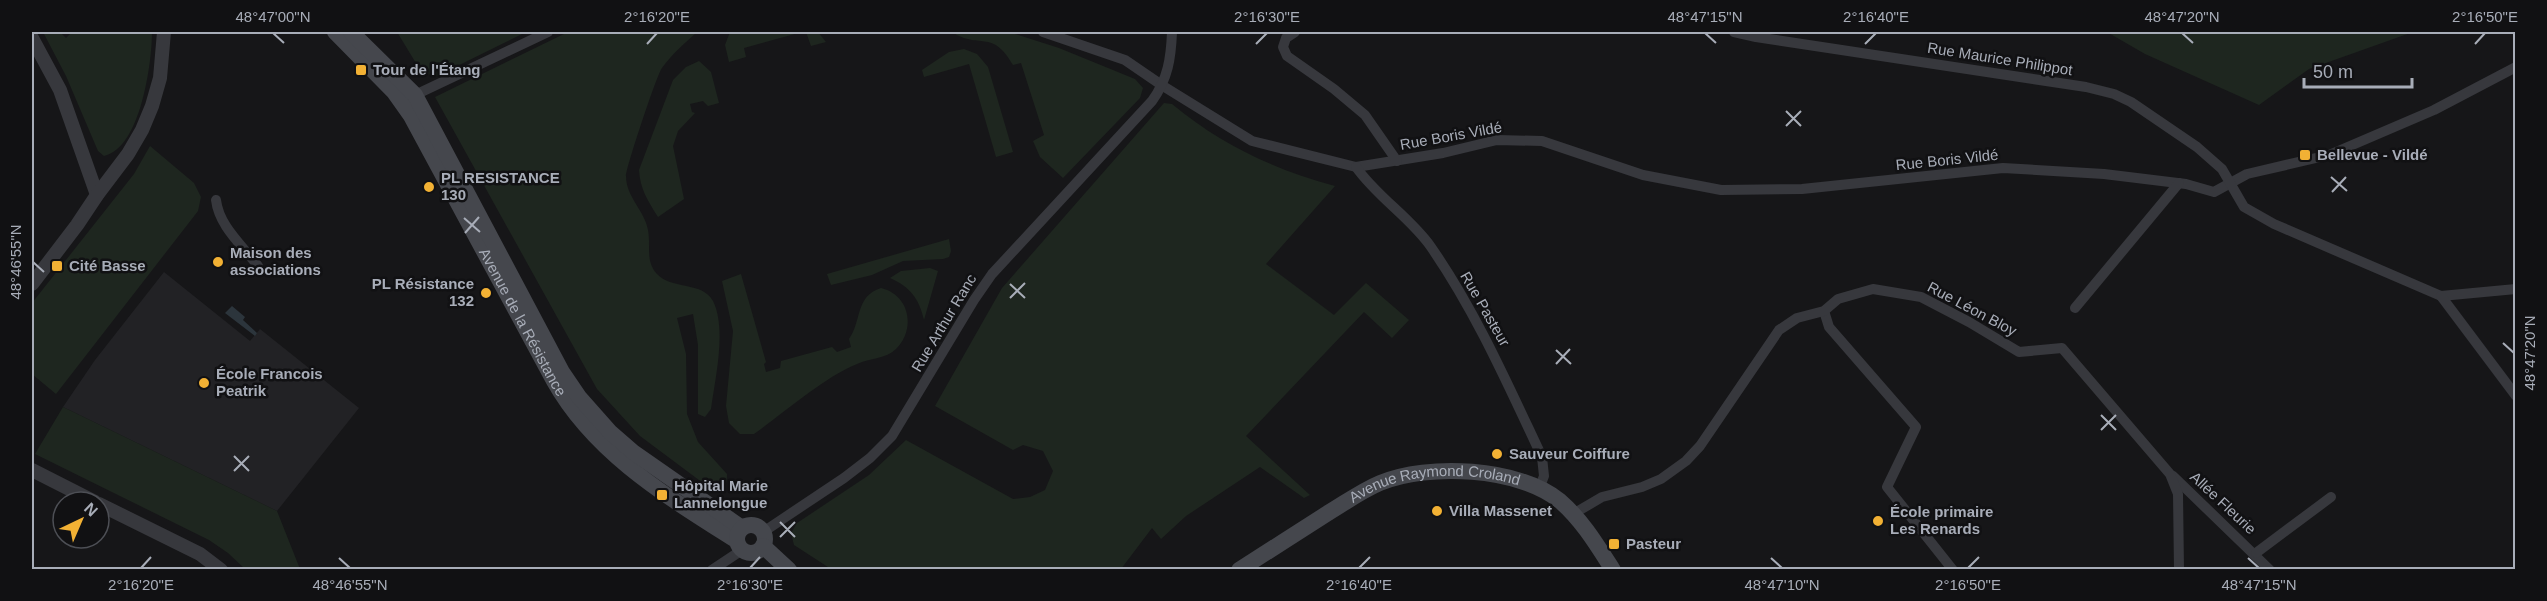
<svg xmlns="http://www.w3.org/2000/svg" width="2547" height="601" font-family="Helvetica,sans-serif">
  <rect width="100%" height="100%" fill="#161618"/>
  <path fill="#222225" d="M 164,272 L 250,341 L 260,329 L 359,408 L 277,511 L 63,407 L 95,360 Z"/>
  <g fill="#1e261f">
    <path d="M 43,32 L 51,32 L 54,34 L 60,32 L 66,38 L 72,32 L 152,32 C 152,62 141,148 104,156 L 98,151 L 66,76 Z"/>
    <path d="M 397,32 L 526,32 L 437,76 L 422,73 Z"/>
    <path d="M 568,32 L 697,32 C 685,43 671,55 662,68 C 657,74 626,168 626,176 C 626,197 645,211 648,230 C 651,246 645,261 657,274 C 672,290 702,281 713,301 C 727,329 715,379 711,409 L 705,417 L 698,414 L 698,345 L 693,314 L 677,318 L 686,354 L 687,414 L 698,442 L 727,474 C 727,484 726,488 715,492 L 640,436 L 597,389 L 435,97 Z"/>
    <path d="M 730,32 L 802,32 L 744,48 L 746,57 L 729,62 L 725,45 Z"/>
    <path d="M 806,32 L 818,32 L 826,42 L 811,46 Z"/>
    <path d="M 952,32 L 1009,32 L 1059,48 L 1135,79 L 1143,88 L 1140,98 L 1063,178 L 1040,157 L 1033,141 L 1044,135 L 1021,63 L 1013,65 C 992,28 979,50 952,32 Z"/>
    <path d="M 2107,32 L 2413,32 L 2309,69 L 2259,105 L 2145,54 Z"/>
    <path d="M 964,49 L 977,54 L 988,67 L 1013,152 L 996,157 L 969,64 L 924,77 L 922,70 L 949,52 Z"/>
    <path d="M 699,61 L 711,72 L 719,103 L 708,106 L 703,101 L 690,104 L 692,112 L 695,113 L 678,131 L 673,146 L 684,199 L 658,217 C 648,201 640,189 639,170 L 673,80 L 686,67 Z"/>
    <path d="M 1164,103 L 1172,104 C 1220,144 1275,170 1335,186 L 1266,264 L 1334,315 L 1366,283 L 1409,320 L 1392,338 L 1364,312 L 1246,436 L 1310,495 L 1304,498 L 1260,467 L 1186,516 L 1161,539 L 1152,528 L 1121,569 L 831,569 L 794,545 L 791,533 L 797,523 L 869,475 L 906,440 L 1013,499 L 1030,497 L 1045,490 L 1053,471 L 1043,451 L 1023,445 L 1013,450 L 935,406 L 1002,288 Z"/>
    <path d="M 150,146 L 194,183 L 201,197 L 198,211 L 56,394 L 32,374 L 32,303 L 134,174 Z"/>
    <path d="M 949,239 L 951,251 L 949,257 L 943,259 L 903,261 L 872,275 L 831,285 L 827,274 Z"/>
    <path d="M 930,268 L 938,271 L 924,320 C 919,298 910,287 890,278 L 901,271 Z"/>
    <path d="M 741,274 L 766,362 L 764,364 L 766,372 L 780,368 L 781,361 L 832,347 L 837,352 L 851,347 L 849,339 C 862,321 855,296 881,288 C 910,295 916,329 896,349 C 886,359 870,358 857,364 C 823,378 785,412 754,434 L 740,434 L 729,423 L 726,406 L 733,331 L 722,281 Z"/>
    <path d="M 63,407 L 277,511 L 300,569 L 245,569 L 228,553 L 209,540 L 35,454 Z"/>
  </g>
  <path fill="#2c353c" d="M 232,306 L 245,317 L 243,320 L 257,333 L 255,336 L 225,313 Z"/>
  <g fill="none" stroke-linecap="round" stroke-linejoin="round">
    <g stroke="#37383d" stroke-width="10">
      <path d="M 1043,32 L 1125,60 L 1163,86 L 1252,141 L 1356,167 L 1443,153 L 1497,140 L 1542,141 L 1643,175 L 1721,190 L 1802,189 L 2003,168 L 2104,174 L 2186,184 L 2214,192 L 2247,174 L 2329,155 L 2434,110 L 2516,67"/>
      <path d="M 1295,32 L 1286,38 L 1283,47 L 1287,56 L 1334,89 L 1365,115 L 1397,161"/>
      <path d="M 1734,32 L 1756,37 L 2086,87 L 2114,94 L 2131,102 L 2197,147 L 2222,169 L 2244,207 L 2274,224 L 2441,296 L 2516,289"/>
      <path d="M 409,94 L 415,95 L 548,32"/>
      <path d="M 1356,167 C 1377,197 1411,218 1431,247 C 1476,312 1508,385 1542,457 L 1544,476 L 1539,489"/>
      <path d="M 216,200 C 219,226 242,245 258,266"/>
      <path d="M 2441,296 L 2516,396"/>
      <path d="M 2075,308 L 2179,183"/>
      <path d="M 1824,311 L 1829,327 L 1916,427 L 1887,487 L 1953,570"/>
      <path d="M 2173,476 L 2270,570"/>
      <path d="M 1573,514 L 1602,497 L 1642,487 L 1661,479 L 1686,461 L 1700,446 L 1779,330 L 1797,318 L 1824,311 L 1838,299 L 1873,289 L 1921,297 L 1969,322 L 2019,352 L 2062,348 L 2170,474 L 2178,494 L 2179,570"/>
      <path d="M 763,532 L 844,478 L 870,458 L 892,436 L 974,300 L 992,274 L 1152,101 C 1168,79 1171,58 1172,32"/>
      <path d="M 2256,553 L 2331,497"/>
      <path d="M 712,570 L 742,550"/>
    </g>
    <g stroke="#37383d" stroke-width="14">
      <path d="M 32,38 L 60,90 L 97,195"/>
      <path d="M 32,284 L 77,225 L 97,195 L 128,154 L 142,130 L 152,106 L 160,78 L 164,32"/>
      <path d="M 32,470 L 95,502"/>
      <path d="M 99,504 L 200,554 L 221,570"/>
    </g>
    <g stroke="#45474d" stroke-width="16">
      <path id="s1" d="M 335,32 L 394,92 L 411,116 L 554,381 C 595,454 668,497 737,541"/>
      <path d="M 351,32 L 415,95 L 562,372 L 579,397 L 610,432 L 633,452 L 742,528"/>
      <circle cx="751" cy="539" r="14"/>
      <path d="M 763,546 L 789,570"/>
      <path id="s2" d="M 1239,570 C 1269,551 1298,532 1328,513 C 1345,503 1361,491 1380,483 C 1428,463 1518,467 1560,501 C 1582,520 1597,545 1613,570"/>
    </g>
  </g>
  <path fill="none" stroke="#a8adb8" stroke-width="2" d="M 273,33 L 284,43M 1705,33 L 1716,43M 2182,33 L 2193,43M 647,44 L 657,33M 1256,44 L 1267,33M 1865,44 L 1876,33M 2475,44 L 2485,33M 1786,111 L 1801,126M 1786,126 L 1801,111M 2331,177 L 2347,191M 2332,192 L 2346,177M 464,218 L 480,232M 465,233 L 479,217M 33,262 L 44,272M 1010,284 L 1025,298M 1010,298 L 1025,283M 2503,343 L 2514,353M 1556,350 L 1571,364M 1556,364 L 1570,349M 2101,415 L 2116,430M 2101,430 L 2116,415M 234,456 L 249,471M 234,471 L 249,456M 780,522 L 795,537M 780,537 L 795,522M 339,558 L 350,568M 1771,558 L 1782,568M 2248,558 L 2259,568M 141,568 L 151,557M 750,568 L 760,557M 1359,568 L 1370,557M 1968,568 L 1979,557"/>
  <g fill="#f2b134" stroke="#111113" stroke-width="2">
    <rect x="355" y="64" width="12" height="12" rx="3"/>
    <rect x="2299" y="149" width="12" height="12" rx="3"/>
    <circle cx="429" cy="187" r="6"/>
    <circle cx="218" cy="262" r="6"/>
    <rect x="51" y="260" width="12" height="12" rx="3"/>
    <circle cx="486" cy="293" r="6"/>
    <circle cx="204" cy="383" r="6"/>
    <circle cx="1497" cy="454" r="6"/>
    <rect x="656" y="489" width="12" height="12" rx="3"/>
    <circle cx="1437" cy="511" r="6"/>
    <circle cx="1878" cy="521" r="6"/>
    <rect x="1608" y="538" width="12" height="12" rx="3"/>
  </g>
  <g text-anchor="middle" stroke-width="5" stroke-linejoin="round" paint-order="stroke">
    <g font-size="15" fill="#a8adb8" stroke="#111113">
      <text transform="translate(2000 59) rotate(9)" y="5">Rue Maurice Philippot</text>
      <text transform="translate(1451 136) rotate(-10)" y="5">Rue Boris Vildé</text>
      <text transform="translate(1947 160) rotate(-6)" y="5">Rue Boris Vildé</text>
      <text transform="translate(1485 309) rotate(60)" y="5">Rue Pasteur</text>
      <text transform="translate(1972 309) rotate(28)" y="5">Rue Léon Bloy</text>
      <text dy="5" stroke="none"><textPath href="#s1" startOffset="348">Avenue de la Résistance</textPath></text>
      <text transform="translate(944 323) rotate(-59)" y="5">Rue Arthur Ranc</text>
      <text dy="5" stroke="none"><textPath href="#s2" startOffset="220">Avenue Raymond Croland</textPath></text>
      <text transform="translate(2223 503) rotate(43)" y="5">Allée Fleurie</text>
    </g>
    <g font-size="15" font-weight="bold" fill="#a8adb8" stroke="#111113" text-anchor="start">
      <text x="373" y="75">Tour de l'Étang</text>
      <text x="2317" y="160">Bellevue - Vildé</text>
      <text x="441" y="183">PL RESISTANCE<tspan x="441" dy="17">130</tspan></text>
      <text x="230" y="258">Maison des<tspan x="230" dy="17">associations</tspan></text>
      <text x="69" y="271">Cité Basse</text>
      <text x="474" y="289" text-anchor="end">PL Résistance<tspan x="474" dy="17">132</tspan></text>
      <text x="216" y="379">École Francois<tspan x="216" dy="17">Peatrik</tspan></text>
      <text x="1509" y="459">Sauveur Coiffure</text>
      <text x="674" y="491">Hôpital Marie<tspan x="674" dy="17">Lannelongue</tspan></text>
      <text x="1449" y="516">Villa Massenet</text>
      <text x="1890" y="517">École primaire<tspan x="1890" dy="17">Les Renards</tspan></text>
      <text x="1626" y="549">Pasteur</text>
    </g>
  </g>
  <rect width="2547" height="601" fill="none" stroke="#111113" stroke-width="66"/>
  <g transform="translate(81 520) rotate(44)"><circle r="28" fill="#111113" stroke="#4d4f55" stroke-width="1.5"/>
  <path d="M0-4.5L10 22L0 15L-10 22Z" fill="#f2b134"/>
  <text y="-9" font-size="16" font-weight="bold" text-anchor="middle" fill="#a8adb8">N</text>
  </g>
  <path d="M2304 78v9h108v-9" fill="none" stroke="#a8adb8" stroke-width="3"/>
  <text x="2313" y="78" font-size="18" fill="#a8adb8" stroke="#111113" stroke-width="4.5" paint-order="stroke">50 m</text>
  <rect x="33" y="33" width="2481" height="535" fill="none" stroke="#a8adb8" stroke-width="2"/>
  <g font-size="15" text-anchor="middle" fill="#a8adb8">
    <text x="273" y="22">48°47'00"N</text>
    <text x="657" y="22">2°16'20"E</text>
    <text x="1267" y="22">2°16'30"E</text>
    <text x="1705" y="22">48°47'15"N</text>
    <text x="1876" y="22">2°16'40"E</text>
    <text x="2182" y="22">48°47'20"N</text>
    <text x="2485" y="22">2°16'50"E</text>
    <text transform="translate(16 262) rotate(-90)" y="5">48°46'55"N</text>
    <text transform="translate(2530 353) rotate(-90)" y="5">48°47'20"N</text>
    <text x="141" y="590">2°16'20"E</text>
    <text x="350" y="590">48°46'55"N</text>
    <text x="750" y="590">2°16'30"E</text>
    <text x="1359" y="590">2°16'40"E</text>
    <text x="1782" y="590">48°47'10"N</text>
    <text x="1968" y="590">2°16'50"E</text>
    <text x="2259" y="590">48°47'15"N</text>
  </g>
</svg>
